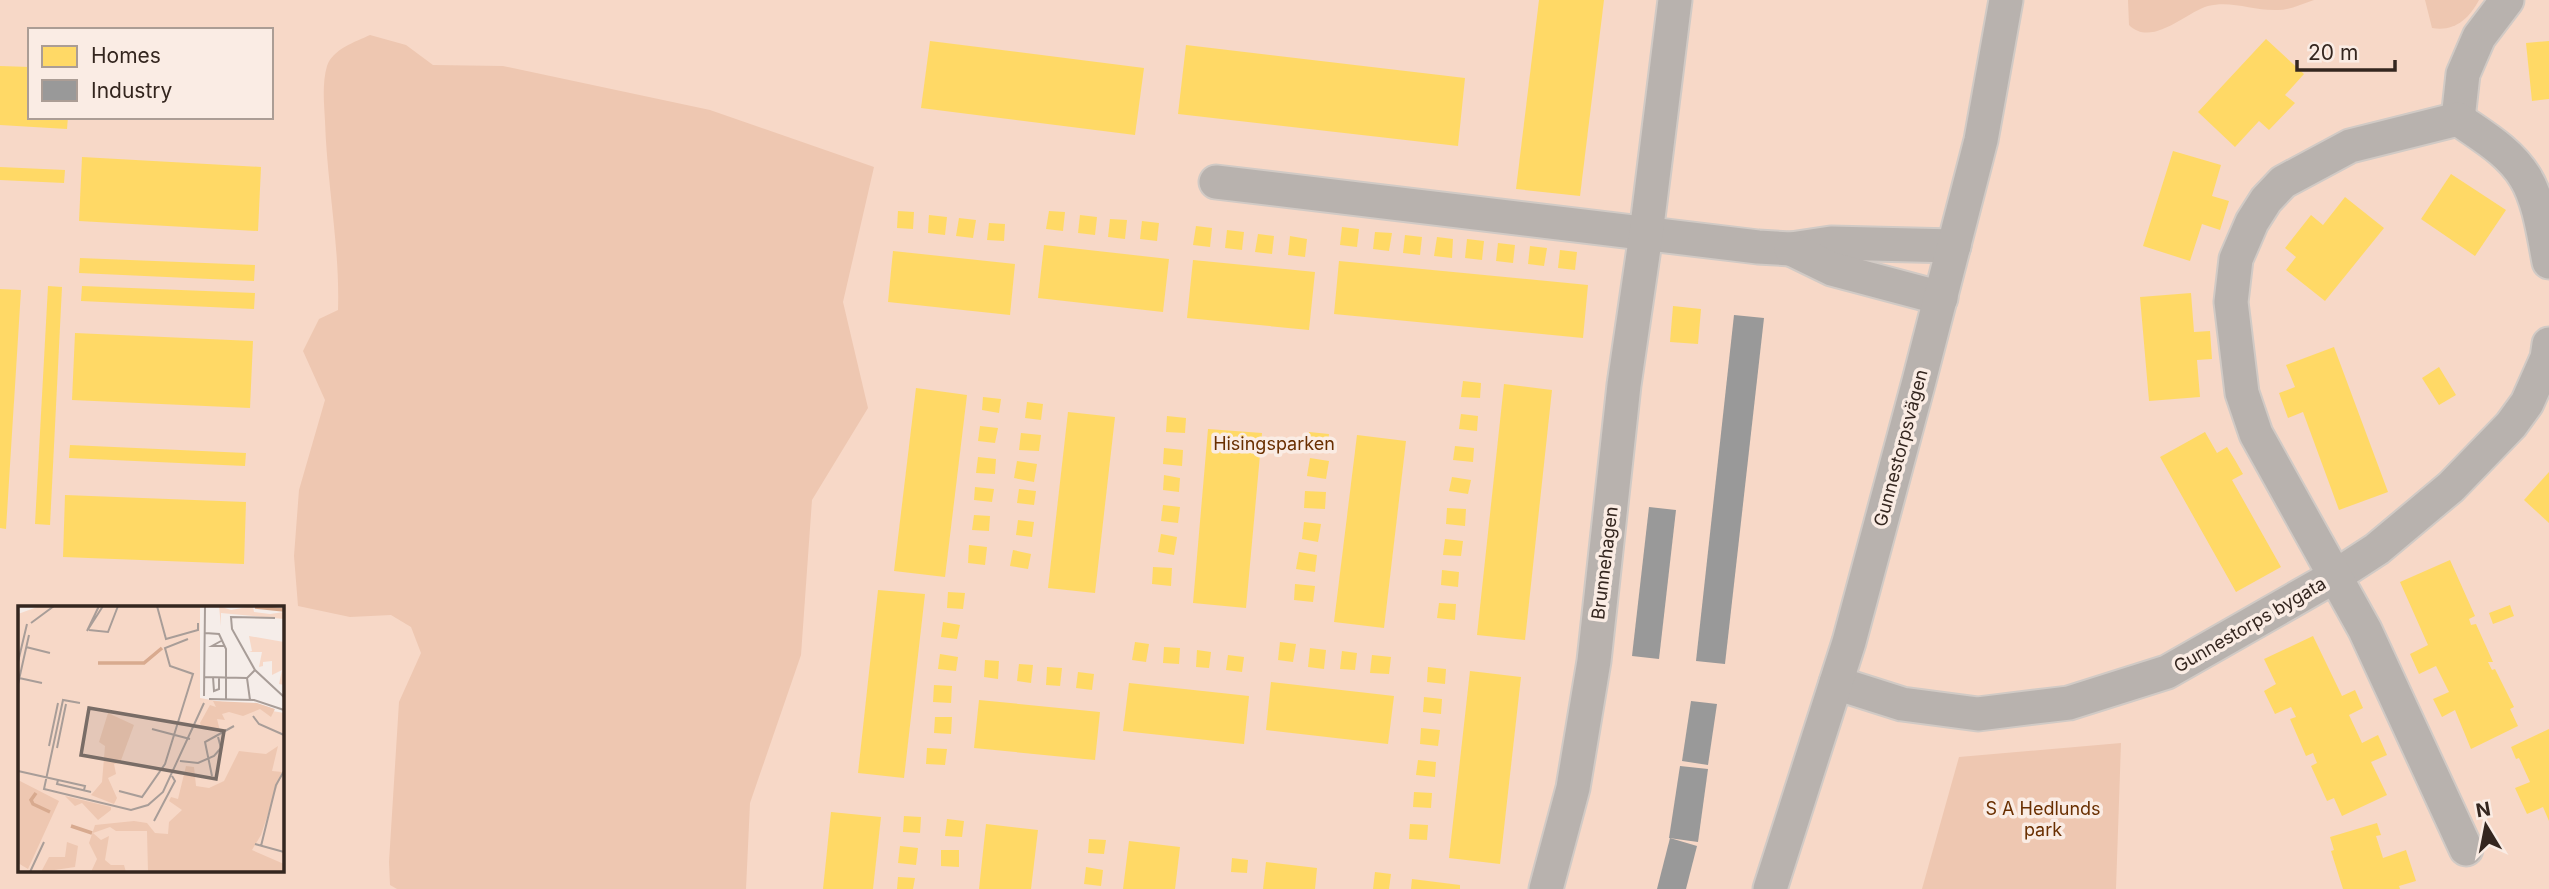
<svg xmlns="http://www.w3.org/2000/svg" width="2549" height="889" font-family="Inter,sans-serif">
  <rect width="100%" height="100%" fill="#f5ede9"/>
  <path fill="#f7d8c7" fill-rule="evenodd" d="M 0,0 L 2549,0 L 2549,889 L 0,889 ZM 30,30 L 271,30 L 271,117 L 30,117 ZM 19,607 L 282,607 L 282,870 L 19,870 Z"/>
  <g fill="#eec7b1">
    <path d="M 2128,0 L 2314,0 C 2302,4 2290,10 2278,10 C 2253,11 2232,0 2208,6 C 2186,12 2152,48 2129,25 Z"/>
    <path d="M 2425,0 L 2479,0 C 2469,19 2454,32 2432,28 Z"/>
    <path d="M 370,35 L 406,45 L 433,65 L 503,66 L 710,110 L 874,167 L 843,302 L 868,408 L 812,500 L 801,655 L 750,803 L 746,889 L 397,889 L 390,885 L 389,862 L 399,702 L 421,653 L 411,627 L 391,615 L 350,617 L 298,606 L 294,556 L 299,490 L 325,400 L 303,351 L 319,319 L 338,310 C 340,247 327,184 325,121 C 324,103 322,83 327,66 C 333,49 355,42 370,35 Z"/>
    <path d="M 2121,743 L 2116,889 L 1922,889 L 1959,757 Z"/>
  </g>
  <g fill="#ffd966">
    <path d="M 1539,0 L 1604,0 L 1580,196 L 1516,189 Z"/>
    <path d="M 2266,39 L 2304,74 L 2285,95 L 2295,103 L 2269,130 L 2259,121 L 2235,147 L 2198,112 Z"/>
    <path d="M 930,41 L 1144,68 L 1135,135 L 921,108 Z"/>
    <path d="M 2549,41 L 2549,99 L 2532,101 L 2526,43 Z"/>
    <path d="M 1186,45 L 1465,78 L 1458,146 L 1178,114 Z"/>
    <path d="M 0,66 L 30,67 L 30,117 L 68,117 L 67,129 L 0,125 Z"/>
    <path d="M 2173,151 L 2221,165 L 2212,196 L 2229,201 L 2220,230 L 2202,224 L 2190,261 L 2143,246 Z"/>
    <path d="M 82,157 L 261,167 L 258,231 L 79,221 Z"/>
    <path d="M 0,167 L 65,170 L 64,183 L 0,180 Z"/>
    <path d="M 2451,174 L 2506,210 L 2475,256 L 2421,219 Z"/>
    <path d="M 2345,197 L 2384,228 L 2325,301 L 2286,270 L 2296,257 L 2285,248 L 2311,215 L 2323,225 Z"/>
    <path d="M 898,211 L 914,212 L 913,229 L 897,228 Z"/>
    <path d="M 1049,211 L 1065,212 L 1063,231 L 1046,229 Z"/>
    <path d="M 929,215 L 947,217 L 945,235 L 928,233 Z"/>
    <path d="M 1080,215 L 1097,217 L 1095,235 L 1078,233 Z"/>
    <path d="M 959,218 L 976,220 L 973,238 L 956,236 Z"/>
    <path d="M 1110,219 L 1127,220 L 1125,239 L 1108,237 Z"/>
    <path d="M 1142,221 L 1159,223 L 1157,241 L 1140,239 Z"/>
    <path d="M 989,223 L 1005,224 L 1004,241 L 987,240 Z"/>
    <path d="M 1196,226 L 1212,228 L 1210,247 L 1193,245 Z"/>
    <path d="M 1342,227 L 1359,229 L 1357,247 L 1340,245 Z"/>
    <path d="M 1227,230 L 1244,232 L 1242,250 L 1225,248 Z"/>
    <path d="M 1375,232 L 1392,233 L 1389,251 L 1373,249 Z"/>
    <path d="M 1258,234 L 1274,236 L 1272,254 L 1255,252 Z"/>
    <path d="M 1405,235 L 1422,237 L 1420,255 L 1403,253 Z"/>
    <path d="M 1290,236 L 1307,239 L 1305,257 L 1288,255 Z"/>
    <path d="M 1437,237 L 1453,239 L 1452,258 L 1434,256 Z"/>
    <path d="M 1467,239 L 1484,241 L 1482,260 L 1465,258 Z"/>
    <path d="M 1498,243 L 1515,245 L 1513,263 L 1496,261 Z"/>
    <path d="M 1044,245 L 1169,259 L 1163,312 L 1038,298 Z"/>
    <path d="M 1530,246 L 1547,248 L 1544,266 L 1528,264 Z"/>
    <path d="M 1560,250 L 1577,252 L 1575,270 L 1558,268 Z"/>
    <path d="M 893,251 L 1015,264 L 1010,315 L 888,302 Z"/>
    <path d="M 80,258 L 255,265 L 254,281 L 79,273 Z"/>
    <path d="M 1193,260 L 1315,272 L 1309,330 L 1187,318 Z"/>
    <path d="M 1339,261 L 1588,285 L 1583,338 L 1334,314 Z"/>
    <path d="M 48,286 L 62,287 L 50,525 L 35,524 Z"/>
    <path d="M 82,286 L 255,293 L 254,309 L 81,301 Z"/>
    <path d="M 0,289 L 21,290 L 6,529 L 0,528 Z"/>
    <path d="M 2191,293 L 2194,332 L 2210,331 L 2212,359 L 2197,360 L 2200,397 L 2149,401 L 2140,297 Z"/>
    <path d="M 1673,306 L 1701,309 L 1698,344 L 1670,342 Z"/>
    <path d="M 75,333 L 253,341 L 250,408 L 72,400 Z"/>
    <path d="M 2334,347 L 2388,492 L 2339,510 L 2303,412 L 2288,418 L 2279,393 L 2295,387 L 2286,365 Z"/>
    <path d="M 2439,367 L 2456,395 L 2439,405 L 2422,378 Z"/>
    <path d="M 1463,381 L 1481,383 L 1480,398 L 1461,397 Z"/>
    <path d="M 1504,384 L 1552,390 L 1525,640 L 1477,635 Z"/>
    <path d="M 916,388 L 967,395 L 945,577 L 894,571 Z"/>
    <path d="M 983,397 L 1001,399 L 999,413 L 982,410 Z"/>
    <path d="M 1027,402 L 1043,404 L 1041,420 L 1025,418 Z"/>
    <path d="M 1068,412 L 1115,417 L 1095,593 L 1048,588 Z"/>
    <path d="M 1461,414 L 1478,416 L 1477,431 L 1459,429 Z"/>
    <path d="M 1167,416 L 1186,418 L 1185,433 L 1166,432 Z"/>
    <path d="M 980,426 L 998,428 L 995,443 L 978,441 Z"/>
    <path d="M 1208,429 L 1262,433 L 1246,608 L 1193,603 Z"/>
    <path d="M 1309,432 L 1329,434 L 1327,450 L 1307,448 Z"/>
    <path d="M 2205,432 L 2217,453 L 2227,447 L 2235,460 L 2243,474 L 2232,480 L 2281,567 L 2236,592 L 2160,457 Z"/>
    <path d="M 1021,433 L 1041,435 L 1039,451 L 1019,450 Z"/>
    <path d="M 1357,435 L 1406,441 L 1384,628 L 1334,622 Z"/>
    <path d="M 70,445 L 246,453 L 245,466 L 69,458 Z"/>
    <path d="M 1455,446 L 1474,448 L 1473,462 L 1453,460 Z"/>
    <path d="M 1164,448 L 1183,450 L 1182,466 L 1163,464 Z"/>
    <path d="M 978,457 L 996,459 L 995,474 L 976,473 Z"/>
    <path d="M 1310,458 L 1329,461 L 1326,479 L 1307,476 Z"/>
    <path d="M 1017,461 L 1037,464 L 1034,482 L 1014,478 Z"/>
    <path d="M 2549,472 L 2549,523 L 2524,500 Z"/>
    <path d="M 1164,475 L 1180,478 L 1179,492 L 1163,490 Z"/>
    <path d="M 1452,477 L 1471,480 L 1468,494 L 1449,491 Z"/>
    <path d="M 975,487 L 994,489 L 992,502 L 974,500 Z"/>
    <path d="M 1019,489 L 1036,491 L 1034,505 L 1017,503 Z"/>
    <path d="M 1305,491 L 1326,492 L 1325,509 L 1304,508 Z"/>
    <path d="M 65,495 L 246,502 L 244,564 L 63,557 Z"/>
    <path d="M 1163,505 L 1180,507 L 1178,523 L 1161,521 Z"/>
    <path d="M 1447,508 L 1466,509 L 1465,526 L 1446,524 Z"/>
    <path d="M 974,515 L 990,516 L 989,531 L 972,530 Z"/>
    <path d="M 1018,520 L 1034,522 L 1032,537 L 1016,535 Z"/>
    <path d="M 1304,522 L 1321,524 L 1318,542 L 1302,539 Z"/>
    <path d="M 1161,534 L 1177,537 L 1174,555 L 1158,552 Z"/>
    <path d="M 1445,539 L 1463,541 L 1461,556 L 1443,555 Z"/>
    <path d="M 969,545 L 987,547 L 985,565 L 968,563 Z"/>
    <path d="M 1013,550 L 1031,554 L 1028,569 L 1010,566 Z"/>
    <path d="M 1299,552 L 1317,555 L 1315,572 L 1296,569 Z"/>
    <path d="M 2450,560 L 2475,616 L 2469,619 L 2471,625 L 2476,624 L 2493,662 L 2488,662 L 2492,670 L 2495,669 L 2514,707 L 2510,709 L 2518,726 L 2471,749 L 2455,710 L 2442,717 L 2433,699 L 2449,692 L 2436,666 L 2419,674 L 2410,654 L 2428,645 L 2400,582 Z"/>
    <path d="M 1153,567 L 1172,568 L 1171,586 L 1152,584 Z"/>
    <path d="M 1442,570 L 1459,572 L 1458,587 L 1441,585 Z"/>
    <path d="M 1295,584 L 1315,586 L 1313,602 L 1294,600 Z"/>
    <path d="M 878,590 L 925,594 L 904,778 L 858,773 Z"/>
    <path d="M 948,592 L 965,593 L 963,609 L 947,608 Z"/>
    <path d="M 1439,603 L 1456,604 L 1455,620 L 1437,618 Z"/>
    <path d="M 2510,605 L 2514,616 L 2493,624 L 2489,613 Z"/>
    <path d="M 943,622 L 960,625 L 957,639 L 941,637 Z"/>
    <path d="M 2313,636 L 2342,696 L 2355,690 L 2363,708 L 2349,715 L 2362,743 L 2378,735 L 2387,755 L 2371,762 L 2387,795 L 2342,816 L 2334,798 L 2327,801 L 2311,766 L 2317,763 L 2313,753 L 2306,756 L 2290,719 L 2296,717 L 2291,707 L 2275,714 L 2264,691 L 2276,684 L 2264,659 Z"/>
    <path d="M 1135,642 L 1149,644 L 1146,662 L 1132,660 Z"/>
    <path d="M 1280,642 L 1296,644 L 1293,662 L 1278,660 Z"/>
    <path d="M 1164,647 L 1180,648 L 1179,664 L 1163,663 Z"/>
    <path d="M 1310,648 L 1326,650 L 1324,669 L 1308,667 Z"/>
    <path d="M 1197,650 L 1211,652 L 1209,668 L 1196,667 Z"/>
    <path d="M 1342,651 L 1357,653 L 1355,670 L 1340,669 Z"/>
    <path d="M 940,654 L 958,657 L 956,671 L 938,669 Z"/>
    <path d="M 1228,655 L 1244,657 L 1242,672 L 1226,670 Z"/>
    <path d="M 1372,655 L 1391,657 L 1389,674 L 1370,673 Z"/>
    <path d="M 985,660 L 999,661 L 998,679 L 984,677 Z"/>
    <path d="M 1019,664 L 1033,665 L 1031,683 L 1017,681 Z"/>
    <path d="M 1047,667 L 1062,668 L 1060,686 L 1046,685 Z"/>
    <path d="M 1428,667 L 1446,669 L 1445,684 L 1427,682 Z"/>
    <path d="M 1470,671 L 1521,677 L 1500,864 L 1449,858 Z"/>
    <path d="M 1078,672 L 1094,674 L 1092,690 L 1076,688 Z"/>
    <path d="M 1271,682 L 1394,696 L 1388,744 L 1266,730 Z"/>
    <path d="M 1129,683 L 1249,696 L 1244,744 L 1123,731 Z"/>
    <path d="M 934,685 L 952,686 L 951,703 L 933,702 Z"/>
    <path d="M 1424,697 L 1442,699 L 1441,714 L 1423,712 Z"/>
    <path d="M 979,700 L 1100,712 L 1095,760 L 974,748 Z"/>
    <path d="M 935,717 L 952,717 L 951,734 L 934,733 Z"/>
    <path d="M 1421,728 L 1440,730 L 1438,746 L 1420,744 Z"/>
    <path d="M 2549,729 L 2549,821 L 2543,807 L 2527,814 L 2515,788 L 2530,782 L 2519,758 L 2516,759 L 2511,747 Z"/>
    <path d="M 927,748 L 947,749 L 945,765 L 926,764 Z"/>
    <path d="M 1418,760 L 1436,762 L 1435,777 L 1416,775 Z"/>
    <path d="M 1414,792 L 1432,793 L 1431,808 L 1413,807 Z"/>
    <path d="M 831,812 L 881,817 L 873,889 L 823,889 Z"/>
    <path d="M 904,816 L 921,817 L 920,833 L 903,832 Z"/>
    <path d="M 947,819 L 964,821 L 962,837 L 945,836 Z"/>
    <path d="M 2377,823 L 2381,835 L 2376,836 L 2383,858 L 2406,850 L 2416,881 L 2399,886 L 2400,889 L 2343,889 L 2331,851 L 2334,850 L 2330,837 Z"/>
    <path d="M 986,824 L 1038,830 L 1031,889 L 979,889 Z"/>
    <path d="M 1410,824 L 1428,825 L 1427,840 L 1409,839 Z"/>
    <path d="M 1089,839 L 1106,840 L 1104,854 L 1088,853 Z"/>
    <path d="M 1129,841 L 1180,847 L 1175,889 L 1123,889 Z"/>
    <path d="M 900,846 L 918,848 L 916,865 L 898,863 Z"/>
    <path d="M 941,850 L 959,850 L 959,867 L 941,866 Z"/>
    <path d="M 1232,858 L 1248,860 L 1247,873 L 1231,872 Z"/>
    <path d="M 1266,862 L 1317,868 L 1315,889 L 1263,889 Z"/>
    <path d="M 1086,867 L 1103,870 L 1101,886 L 1084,884 Z"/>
    <path d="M 1375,872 L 1391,874 L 1389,889 L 1373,889 Z"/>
    <path d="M 898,877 L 915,878 L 913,889 L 897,889 Z"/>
    <path d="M 1412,879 L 1460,885 L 1460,889 L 1411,889 Z"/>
  </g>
  <g fill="#999">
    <path d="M 1734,315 L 1764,318 L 1725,664 L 1696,661 Z"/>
    <path d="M 1649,507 L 1676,510 L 1659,659 L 1632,656 Z"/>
    <path d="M 1691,701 L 1717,704 L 1708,765 L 1682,761 Z"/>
    <path d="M 1680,766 L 1708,769 L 1698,842 L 1669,838 Z"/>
    <path d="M 1670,838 L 1697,846 L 1686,889 L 1657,889 Z"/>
  </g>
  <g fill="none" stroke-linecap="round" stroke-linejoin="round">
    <g stroke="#d1cac5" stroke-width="37">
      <g id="street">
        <path d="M 2458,119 L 2463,74 L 2479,37 L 2507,0"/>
        <path d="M 1216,182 L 1758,247 L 1791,249 L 1831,243 L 1954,246"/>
        <path d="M 1791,249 L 1832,269 L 1941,298"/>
        <path d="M 1836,683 L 1902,704 L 1978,714 L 2069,703 L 2167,672 L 2337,575 L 2377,549 L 2451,487 L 2511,425 L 2527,403 L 2547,358 L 2549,344"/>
        <path d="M 2466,849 L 2365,630 L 2256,434 L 2242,393 L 2231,302 L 2236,259 L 2252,222 L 2266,200 L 2283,182 L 2350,146 L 2458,119 C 2482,136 2509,151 2525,177 C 2539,199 2544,236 2549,262"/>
        <path d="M 1546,889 L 1573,788 L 1594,661 L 1624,385 L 1646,234 L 1675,0"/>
        <path d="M 1770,889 L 1849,642 L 1919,381 L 1981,140 L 2006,0"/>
      </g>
    </g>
    <use href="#street" stroke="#b8b2ae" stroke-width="33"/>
  </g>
  <g text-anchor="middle" stroke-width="7" stroke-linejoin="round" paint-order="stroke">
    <g font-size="18" fill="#692f01" stroke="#faece4">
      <text x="1274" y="450">Hisingsparken</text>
      <text x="2043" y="815">S A Hedlunds<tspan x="2043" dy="21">park</tspan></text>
    </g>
    <g font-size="18" fill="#34261f" stroke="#faece4">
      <text transform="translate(1901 448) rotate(-75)" y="6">Gunnestorpsvägen</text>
      <text transform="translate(1605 563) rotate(-83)" y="6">Brunnehagen</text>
      <text transform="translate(2250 625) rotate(-30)" y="6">Gunnestorps bygata</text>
    </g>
  </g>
  <g transform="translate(18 606)">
    <rect width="266" height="266" fill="#f5ede9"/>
    <path d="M 22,0 L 182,0 L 182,92 L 266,107 L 266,266 L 0,266 L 0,8 ZM 201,0 L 213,4 L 235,0 L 236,6 L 252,8 L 266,6 L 266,13 L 203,7 L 203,20 ZM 231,30 L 266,36 L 266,79 L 261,78 L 264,64 L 254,69 L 254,55 L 245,56 L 245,60 L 241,61 L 244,46 L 231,46 L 234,45 Z" fill="#f7d8c7"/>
    <path d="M 195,95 L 239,97 L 257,103 L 253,111 L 242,103 L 225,110 L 211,106 L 204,108 L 207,114 L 199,113 L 202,125 L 184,123 L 182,117 L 192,99 L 198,101 ZM 90,107 L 116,119 L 102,157 L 96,158 L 98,168 L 90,172 L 99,192 L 96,198 L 73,189 L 84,176 L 87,140 L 81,136 ZM 260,140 L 254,165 L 264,166 L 243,229 L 234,244 L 266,258 L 266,266 L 130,266 L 129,225 L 98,225 L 92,221 L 75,227 L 83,234 L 91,230 L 87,254 L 93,259 L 106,259 L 108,266 L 73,266 L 79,253 L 71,237 L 77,219 L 116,215 L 129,217 L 137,227 L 150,228 L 151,216 L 164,204 L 151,195 L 153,191 L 160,193 L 168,160 L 176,161 L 178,180 L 191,182 L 206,175 L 221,145 L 248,148 ZM 0,174 L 41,195 L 10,263 L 0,257 ZM 47,190 L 93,201 L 93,204 L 80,214 L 64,197 L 57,200 ZM 49,236 L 60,240 L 57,261 L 23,266 L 31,251 L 47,251 Z" fill="#eec7b1"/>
    <path fill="none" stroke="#d8aa8f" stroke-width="3.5" d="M 237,1 L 266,4M 80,57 L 126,57 L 144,42M 18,187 L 13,194 L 15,198 L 32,206M 53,220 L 74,227"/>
    <path fill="none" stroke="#a89d98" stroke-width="2" d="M 139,0 L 148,33 L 180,24 L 180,17M 257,12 L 213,11 L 214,23 L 237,64 L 266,91M 13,17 L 36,0M 71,24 L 90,26 L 100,0M 69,25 L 85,0M 69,25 L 81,0M 187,27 L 201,28 L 208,43 L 208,93M 203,35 L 194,40 L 206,40M 8,41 L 32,47M 0,56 L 9,18M 186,71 L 229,72M 195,71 L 196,85 L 201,83 L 201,71M 1,72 L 24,77M 0,78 L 11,29M 186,90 L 187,0M 191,93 L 236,94 L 266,104M 232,94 L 229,72 L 237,64M 62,97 L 45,94 L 26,183 L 113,204 L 130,199 L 145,186 L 186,97M 235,110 L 241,118 L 266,129M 134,123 L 172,133M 31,140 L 40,97M 39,142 L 48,98M 162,155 L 180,157 L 196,150 L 203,142 L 200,131M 0,165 L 67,180 L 66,184M 194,170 L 187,136 L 216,120M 40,174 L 39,178 L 73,186M 101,185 L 124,191 L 147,158 L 175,68 L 152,60 L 147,42 L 170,33M 136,215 L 157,175 L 154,170M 237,238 L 266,246M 243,240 L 258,179 L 266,165M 12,266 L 26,236"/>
    <path fill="#786c66" fill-opacity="0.15" stroke="#786c66" stroke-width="3.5" d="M 71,102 L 206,125 L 198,173 L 63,149 Z"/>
    <rect width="266" height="266" fill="none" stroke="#34261f" stroke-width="3.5"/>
  </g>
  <rect x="28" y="28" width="245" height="91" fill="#faece4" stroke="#ab9d95" stroke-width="2"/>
  <rect x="42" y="46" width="35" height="21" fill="#ffd966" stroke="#ab9d95" stroke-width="2"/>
  <text x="91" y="63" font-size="21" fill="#34261f">Homes</text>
  <rect x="42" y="80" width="35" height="21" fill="#999999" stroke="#ab9d95" stroke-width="2"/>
  <text x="91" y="98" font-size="21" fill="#34261f">Industry</text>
  <g transform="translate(2486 826) rotate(350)" stroke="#faece4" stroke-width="5" paint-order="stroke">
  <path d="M0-5L12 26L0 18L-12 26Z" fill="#34261f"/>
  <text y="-10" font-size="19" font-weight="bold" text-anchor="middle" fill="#34261f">N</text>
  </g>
  <path d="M2297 60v10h98v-10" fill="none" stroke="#34261f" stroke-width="3.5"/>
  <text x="2308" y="60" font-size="21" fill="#34261f" stroke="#faece4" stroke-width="5" paint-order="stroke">20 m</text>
</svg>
